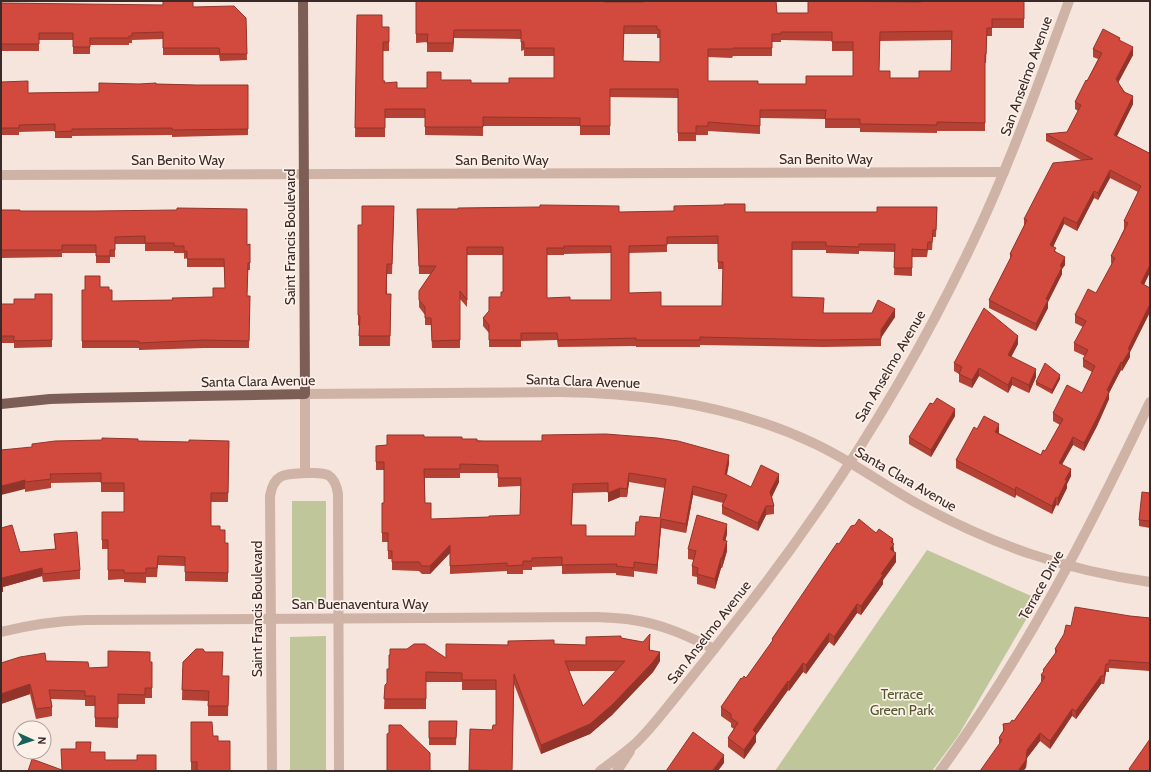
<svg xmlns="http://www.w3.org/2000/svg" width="1151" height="772" font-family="Cabin,sans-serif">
  <rect width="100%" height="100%" fill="#f5e5dc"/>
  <g fill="#bec69a">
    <rect x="292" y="501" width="34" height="103"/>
    <path d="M 927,550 L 1038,599 L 958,736 L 932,771 L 775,771 Z"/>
    <path d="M 326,636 L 326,771 L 290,771 L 290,637 Z"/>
  </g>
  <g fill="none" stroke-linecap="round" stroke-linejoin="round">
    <g stroke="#ceb3a6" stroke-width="10">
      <path d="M 1,175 L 1004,172"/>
      <path d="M 305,473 L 305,394 L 559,392 C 643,393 734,406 811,442 C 849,459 882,484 918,504 C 993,545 1065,570 1150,582"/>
      <path d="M 1,632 C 29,625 56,621 85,620 L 599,617 C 610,618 622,618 633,620 C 662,624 688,636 714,649"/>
      <path d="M 272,771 L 270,496 C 274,472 287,474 307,473 C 314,473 322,472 328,475 C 335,479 337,487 338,494 L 339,771"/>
      <path d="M 600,771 C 612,762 625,753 636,743 C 651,729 664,711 678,694 C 695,673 712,652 729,630 C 830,504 917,365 984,218 C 1016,147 1042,74 1069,1"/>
      <path d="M 617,771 L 630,751"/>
      <path d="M 940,771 C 1024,657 1089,530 1150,402"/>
    </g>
    <path stroke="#7d5e57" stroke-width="10" d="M 1,404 L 50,399 L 84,398 L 305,394 L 303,1"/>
  </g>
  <g fill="#b54034" fill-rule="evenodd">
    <path d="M 416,1 L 604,2 L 777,13 L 808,13 L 888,2 L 1024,1 L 1024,28 L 992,28 L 992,36 L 987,36 L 986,63 L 985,63 L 985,131 L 937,131 L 937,133 L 860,132 L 860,128 L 825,128 L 825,119 L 760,118 L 760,134 L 708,131 L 708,135 L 696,135 L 696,141 L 678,141 L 678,98 L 610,97 L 610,135 L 580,135 L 580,126 L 483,126 L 483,136 L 425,135 L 425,118 L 385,118 L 385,137 L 355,137 L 357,15 L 382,27 L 389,27 L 389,51 L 383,51 L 383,81 L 384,83 L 397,88 L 427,88 L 441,80 L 471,83 L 509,83 L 554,78 L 554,56 L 524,56 L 524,50 L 521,51 L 521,39 L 454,38 L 453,52 L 427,52 L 427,42 L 416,43 ZM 624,34 L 657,34 L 657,38 L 660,38 L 660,62 L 623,61 ZM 781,40 L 832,41 L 832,51 L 853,51 L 853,76 L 806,84 L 758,84 L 708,81 L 708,57 L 732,58 L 733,56 L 772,56 L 772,42 L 781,42 ZM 951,40 L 951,71 L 919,78 L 890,78 L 879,71 L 880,41 Z"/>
    <path d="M 1,3 L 193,7 L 246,18 L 247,60 L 220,61 L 219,55 L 163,55 L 163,39 L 132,40 L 132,43 L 129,43 L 129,45 L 90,45 L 90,54 L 73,54 L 73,40 L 39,40 L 39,51 L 1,51 Z"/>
    <path d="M 1120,41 L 1133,55 L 1118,82 L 1133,104 L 1117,136 L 1149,153 L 1150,150 L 1150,272 L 1144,285 L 1150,288 L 1150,312 L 1130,352 L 1130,357 L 1122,371 L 1121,370 L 1109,393 L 1109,399 L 1097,426 L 1084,451 L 1073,445 L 1062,464 L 1071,476 L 1067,484 L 1067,488 L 1058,506 L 1056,505 L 1052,514 L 1016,495 L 1015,498 L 956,468 L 956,460 L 977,429 L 999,432 L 999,433 L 1041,455 L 1045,451 L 1060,425 L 1053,421 L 1053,413 L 1082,393 L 1092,372 L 1083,367 L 1083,359 L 1085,356 L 1074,351 L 1074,343 L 1083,327 L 1075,323 L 1075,315 L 1096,293 L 1112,264 L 1111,263 L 1111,256 L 1124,229 L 1124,221 L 1138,192 L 1110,178 L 1098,200 L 1094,198 L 1077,231 L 1064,224 L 1053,247 L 1056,252 L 1065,265 L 1062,269 L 1062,274 L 1048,302 L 1048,308 L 1036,331 L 989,308 L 989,300 L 1010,259 L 1010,254 L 1024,226 L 1024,219 L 1081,160 L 1046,141 L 1046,134 L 1067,132 L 1078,111 L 1075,109 L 1075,102 L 1087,81 L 1098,59 L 1093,57 L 1093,49 Z"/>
    <path d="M 1,82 L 28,93 L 99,92 L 156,84 L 196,85 L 248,85 L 248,135 L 172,137 L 172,135 L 72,136 L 72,138 L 55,138 L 55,131 L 19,132 L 19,135 L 1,135 Z"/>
    <path d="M 937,207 L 936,237 L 933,237 L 932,250 L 928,250 L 927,257 L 912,257 L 912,276 L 894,275 L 895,252 L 859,251 L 859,254 L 826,253 L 826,250 L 792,250 L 792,297 L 824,313 L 895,317 L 881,337 L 881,346 L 823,347 L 700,345 L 700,347 L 636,347 L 636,346 L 558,347 L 557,340 L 521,341 L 521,347 L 489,347 L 489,333 L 483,326 L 483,318 L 501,297 L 503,292 L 503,255 L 467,255 L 467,307 L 460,299 L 460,348 L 432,348 L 431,325 L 425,325 L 425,315 L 419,307 L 419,291 L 431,274 L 419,274 L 417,209 L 619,212 L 877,212 ZM 667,244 L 718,244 L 718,269 L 723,269 L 722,306 L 661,306 L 629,293 L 629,253 L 667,252 ZM 611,253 L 611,300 L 570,300 L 547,298 L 547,255 L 564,255 L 564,254 Z"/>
    <path d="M 1,210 L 20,211 L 247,245 L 250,244 L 250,270 L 248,270 L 247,296 L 250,296 L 249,348 L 204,348 L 139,350 L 139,348 L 82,348 L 82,290 L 85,290 L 100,287 L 109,290 L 112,301 L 173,300 L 213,297 L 225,288 L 224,267 L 187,267 L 187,258 L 184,259 L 184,253 L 174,253 L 174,251 L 145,251 L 145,244 L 115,244 L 115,257 L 110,257 L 110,263 L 96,263 L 96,253 L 62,253 L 62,257 L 1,258 Z"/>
    <path d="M 394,216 L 392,274 L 387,274 L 387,294 L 391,304 L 390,346 L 359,346 L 359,326 L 358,325 L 358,225 L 362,225 Z"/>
    <path d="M 52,294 L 52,347 L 14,348 L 14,343 L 1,343 L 1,304 L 14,304 L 35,299 Z"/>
    <path d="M 1018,344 L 1011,357 L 1036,377 L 1029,393 L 1012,385 L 1008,393 L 979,376 L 972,388 L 959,382 L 959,374 L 954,371 L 954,363 Z"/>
    <path d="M 1060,379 L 1052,394 L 1036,385 L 1036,382 Z"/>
    <path d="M 955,416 L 931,457 L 909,444 L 909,437 Z"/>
    <path d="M 424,437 L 462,439 L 729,463 L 727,475 L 751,487 L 779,482 L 772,497 L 774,506 L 774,514 L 766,515 L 758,531 L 722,514 L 722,506 L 723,503 L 693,495 L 686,533 L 661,528 L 657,574 L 634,571 L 634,577 L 616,575 L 616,573 L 562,574 L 562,566 L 532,567 L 532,570 L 523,570 L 523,574 L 507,574 L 507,571 L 450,574 L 450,553 L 430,574 L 422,574 L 419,571 L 392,570 L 392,559 L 388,559 L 388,542 L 382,542 L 382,503 L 384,503 L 384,470 L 376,470 L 376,446 L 387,445 ZM 460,473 L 498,473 L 498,487 L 521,486 L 520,515 L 489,517 L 431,519 L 425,503 L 425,478 L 460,478 ZM 629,482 L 665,488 L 660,518 L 639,522 L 635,536 L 586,536 L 572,525 L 573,493 L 608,492 L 608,502 L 620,497 L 627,497 Z"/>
    <path d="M 138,441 L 189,442 L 229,441 L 228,502 L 211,502 L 211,526 L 220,530 L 225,543 L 228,543 L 228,582 L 185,581 L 185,566 L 158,565 L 157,577 L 146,577 L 146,583 L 124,582 L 124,579 L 108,580 L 108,549 L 102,549 L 102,512 L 124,512 L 124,492 L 101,492 L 101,482 L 51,483 L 51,488 L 25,492 L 25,489 L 1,450 Z"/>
    <path d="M 1150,493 L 1150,528 L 1139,526 L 1139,520 Z"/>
    <path d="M 1,528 L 20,552 L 55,549 L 54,534 L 80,570 L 80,579 L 43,582 L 42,576 L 3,587 L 3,592 L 1,592 Z"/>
    <path d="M 876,533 L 893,544 L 894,551 L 896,562 L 883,580 L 883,584 L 861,615 L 857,613 L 834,646 L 829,642 L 806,674 L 803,672 L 789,691 L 788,690 L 756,735 L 756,742 L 744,759 L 728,747 L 728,738 L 734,729 L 731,727 L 731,723 L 721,716 L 721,707 L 742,679 L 746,678 L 772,642 L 772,639 L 839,544 Z"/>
    <path d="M 727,534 L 725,541 L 727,551 L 722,568 L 721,568 L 715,589 L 697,584 L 697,577 L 692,576 L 692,566 L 694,560 L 688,559 L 688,549 Z"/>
    <path d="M 1130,616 L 1150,618 L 1150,671 L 1109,668 L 1109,672 L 1106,672 L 1104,684 L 1101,684 L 1076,719 L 1072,716 L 1050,749 L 1040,741 L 1027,758 L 1026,768 L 999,744 L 999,738 L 1003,732 L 1003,724 L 1010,723 L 1014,721 L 1041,682 L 1041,675 L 1043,673 L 1043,670 L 1055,654 L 1055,649 L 1071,626 Z"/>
    <path d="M 621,638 L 650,644 L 650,650 L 660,661 L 653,672 L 612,715 L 590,734 L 541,754 L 514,684 L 512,771 L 469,771 L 470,729 L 492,730 L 496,725 L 496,690 L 462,690 L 462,682 L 426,682 L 426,709 L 384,709 L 385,685 L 446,658 L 554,644 L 586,645 ZM 569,671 L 616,671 L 583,706 Z"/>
    <path d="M 46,661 L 89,668 L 108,667 L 152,662 L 152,698 L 145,698 L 145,704 L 118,704 L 118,728 L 95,727 L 95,706 L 85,706 L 85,700 L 51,699 L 52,707 L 52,716 L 36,719 L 30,694 L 1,704 L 1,663 Z"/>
    <path d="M 183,662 L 222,676 L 229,676 L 228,716 L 208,716 L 208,701 L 182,700 Z"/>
    <path d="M 429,721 L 457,721 L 456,745 L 429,745 Z"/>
    <path d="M 191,722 L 213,736 L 218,741 L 230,771 L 191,771 Z"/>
  </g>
  <g fill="#93342b">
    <path d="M 454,30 L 454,38 L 453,52 L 453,43 Z"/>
    <path d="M 1133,47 L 1133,55 L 1116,87 L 1116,79 Z"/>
    <path d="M 1133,96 L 1133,104 L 1114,142 L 1114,135 Z"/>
    <path d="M 1110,170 L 1110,178 L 1098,200 L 1098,193 Z"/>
    <path d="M 1094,191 L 1094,198 L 1077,231 L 1077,223 Z"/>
    <path d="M 1064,217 L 1064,224 L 1050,253 L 1050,245 Z"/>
    <path d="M 1065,257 L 1065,265 L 1062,269 L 1062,274 L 1048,302 L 1048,308 L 1036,331 L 1036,324 L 1046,299 L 1060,266 Z"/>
    <path d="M 1150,265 L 1150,272 L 1141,291 L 1141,283 Z"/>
    <path d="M 1150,304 L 1150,312 L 1130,352 L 1130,357 L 1122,371 L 1122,363 L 1128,349 Z"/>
    <path d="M 895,309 L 895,317 L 881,338 L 881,330 Z"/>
    <path d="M 1018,336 L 1018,344 L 1008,363 L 1008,355 Z"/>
    <path d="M 1121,362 L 1121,370 L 1109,393 L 1109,399 L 1097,426 L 1084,451 L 1084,443 L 1107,390 Z"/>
    <path d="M 979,368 L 979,376 L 972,388 L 972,380 Z"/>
    <path d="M 1036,369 L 1036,377 L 1029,393 L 1029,385 Z"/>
    <path d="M 1060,375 L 1060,379 L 1052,394 L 1052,390 Z"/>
    <path d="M 1012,377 L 1012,385 L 1008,393 L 1008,385 Z"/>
    <path d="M 955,409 L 955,416 L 931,457 L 931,450 Z"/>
    <path d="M 999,424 L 999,432 L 995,439 L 995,432 Z"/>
    <path d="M 1073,437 L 1073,445 L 1059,470 L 1059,463 Z"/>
    <path d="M 729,455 L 729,463 L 725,482 L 725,474 Z"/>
    <path d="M 1071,469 L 1071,476 L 1067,484 L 1067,488 L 1058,506 L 1058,498 L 1065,480 Z"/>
    <path d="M 629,473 L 629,482 L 627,497 L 627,489 Z"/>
    <path d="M 779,474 L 779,482 L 770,500 L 770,492 Z"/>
    <path d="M 25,480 L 25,489 L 1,495 L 1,486 Z"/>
    <path d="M 693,486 L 693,495 L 686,533 L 686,524 Z"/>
    <path d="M 1016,487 L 1016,495 L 1015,498 L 1015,490 Z"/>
    <path d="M 620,488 L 620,497 L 608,502 L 608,493 Z"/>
    <path d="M 1056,497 L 1056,505 L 1052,514 L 1052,506 Z"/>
    <path d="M 766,506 L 766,515 L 758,531 L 758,523 Z"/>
    <path d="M 661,519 L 661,528 L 657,574 L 657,565 Z"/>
    <path d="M 727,524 L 727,534 L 723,550 L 723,540 Z"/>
    <path d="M 893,539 L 894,554 L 890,558 L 891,542 Z"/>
    <path d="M 727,541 L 727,551 L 722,568 L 722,558 Z"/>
    <path d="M 450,545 L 450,553 L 430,574 L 430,566 Z"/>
    <path d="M 896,553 L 896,562 L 883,580 L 883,584 L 861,615 L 861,606 L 881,574 Z"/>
    <path d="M 721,558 L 721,568 L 715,589 L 715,579 Z"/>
    <path d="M 42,568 L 42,576 L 3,587 L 3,592 L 1,592 L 1,583 L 2,578 Z"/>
    <path d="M 857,604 L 857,613 L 834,646 L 834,637 Z"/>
    <path d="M 829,633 L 829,642 L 806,674 L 806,665 Z"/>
    <path d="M 650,634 L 650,644 L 649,659 L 649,650 Z"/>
    <path d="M 660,652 L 660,661 L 653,672 L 612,715 L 590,734 L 541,754 L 541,745 Z"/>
    <path d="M 803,663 L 803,672 L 789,691 L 789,682 Z"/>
    <path d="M 1106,664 L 1106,672 L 1104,684 L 1104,676 Z"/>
    <path d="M 1101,676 L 1101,684 L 1076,719 L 1076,711 Z"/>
    <path d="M 788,681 L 788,690 L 756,735 L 756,742 L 744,759 L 744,750 L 753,730 Z"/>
    <path d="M 30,684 L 30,694 L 1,704 L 1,694 Z"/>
    <path d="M 1072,709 L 1072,716 L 1050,749 L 1050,741 Z"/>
    <path d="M 1040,733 L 1040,741 L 1027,758 L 1026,768 L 1023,771 L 1018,771 L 1027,750 Z"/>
    <path d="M 724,755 L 724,763 L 718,771 L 712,771 Z"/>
  </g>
  <g fill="#d24a3d" stroke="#93342b" fill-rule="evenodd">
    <path d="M 163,1 L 193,1 L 193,7 L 234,6 L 246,18 L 247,54 L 220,54 L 219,48 L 163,48 L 163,32 L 132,33 L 132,36 L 129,36 L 129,38 L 90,38 L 90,47 L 73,47 L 73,33 L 39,33 L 39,44 L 1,44 L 1,3 L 163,5 Z"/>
    <path d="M 416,1 L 604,1 L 604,2 L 644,2 L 644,1 L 776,1 L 777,13 L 808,13 L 808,1 L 921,2 L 921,1 L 1024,1 L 1024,19 L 992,19 L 992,28 L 987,28 L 986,54 L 985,54 L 985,123 L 937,122 L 937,125 L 860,124 L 860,119 L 825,119 L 826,110 L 760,110 L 760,126 L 708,122 L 708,126 L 696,126 L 696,133 L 678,133 L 678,89 L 610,89 L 610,126 L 580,126 L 580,118 L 483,117 L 483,127 L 425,127 L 425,109 L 385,109 L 385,128 L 355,128 L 357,15 L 382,15 L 382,27 L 389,27 L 389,42 L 383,42 L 383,81 L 385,81 L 384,83 L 397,82 L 397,88 L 427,88 L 427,72 L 441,72 L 441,80 L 471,80 L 471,83 L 509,83 L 509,78 L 554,78 L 554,48 L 524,48 L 524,42 L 521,42 L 521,30 L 454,30 L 453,43 L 427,43 L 428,34 L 416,34 ZM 624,26 L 657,26 L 657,29 L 660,30 L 660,62 L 623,61 ZM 952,31 L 951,71 L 919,71 L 919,78 L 890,78 L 890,71 L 879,71 L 880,32 ZM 781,32 L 832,32 L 832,42 L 853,42 L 853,76 L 806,76 L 806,84 L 758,84 L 758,81 L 708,81 L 708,49 L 732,49 L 733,48 L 772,48 L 772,34 L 781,34 Z"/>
    <path d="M 1103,29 L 1120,38 L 1119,40 L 1133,47 L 1116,79 L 1124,92 L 1133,96 L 1114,135 L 1149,153 L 1150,150 L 1150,265 L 1141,283 L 1150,288 L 1150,304 L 1128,349 L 1130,350 L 1122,363 L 1121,362 L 1107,390 L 1109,392 L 1097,418 L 1084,443 L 1073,437 L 1059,463 L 1071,469 L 1065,480 L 1067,480 L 1058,498 L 1056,497 L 1052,506 L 1016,487 L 1015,490 L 956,460 L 974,427 L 977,429 L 984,416 L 999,424 L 995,432 L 1041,455 L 1043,450 L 1045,451 L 1063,419 L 1053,413 L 1067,385 L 1082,393 L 1095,366 L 1083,359 L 1088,350 L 1074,343 L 1086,321 L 1075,315 L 1088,289 L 1096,293 L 1115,258 L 1111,256 L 1128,223 L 1124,221 L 1141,186 L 1110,170 L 1098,193 L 1094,191 L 1077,223 L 1064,217 L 1050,245 L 1056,248 L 1054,251 L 1065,257 L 1060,266 L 1062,267 L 1046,299 L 1048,300 L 1036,324 L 989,300 L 1012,255 L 1010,254 L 1027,220 L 1024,219 L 1053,163 L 1093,159 L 1046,134 L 1067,132 L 1081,105 L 1075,102 L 1086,80 L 1087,81 L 1102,53 L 1093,49 Z"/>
    <path d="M 28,81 L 28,93 L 99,92 L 99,83 L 139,84 L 156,83 L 156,84 L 196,85 L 248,85 L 248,129 L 172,130 L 172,128 L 72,129 L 72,131 L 55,132 L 55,124 L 19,125 L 19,128 L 1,128 L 1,82 Z"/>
    <path d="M 724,204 L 745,204 L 745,212 L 877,212 L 877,207 L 937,207 L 936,230 L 933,230 L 932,242 L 928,242 L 927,250 L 912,249 L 912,268 L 894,268 L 895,244 L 859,244 L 859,247 L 826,246 L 826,242 L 792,242 L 792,297 L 824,298 L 823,313 L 872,313 L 878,300 L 895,309 L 881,330 L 881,339 L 823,340 L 700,337 L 700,340 L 636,340 L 636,338 L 558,340 L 557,333 L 521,333 L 521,340 L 489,340 L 489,325 L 483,318 L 489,311 L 489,297 L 501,297 L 501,292 L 503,292 L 503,247 L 467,247 L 467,300 L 460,291 L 460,340 L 432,341 L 431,318 L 425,318 L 425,307 L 419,300 L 419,291 L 436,266 L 419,266 L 417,209 L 458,209 L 458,208 L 540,207 L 540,205 L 619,206 L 619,212 L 674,211 L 674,206 L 724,205 ZM 718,236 L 718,262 L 723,262 L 722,306 L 661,306 L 661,292 L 629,293 L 629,246 L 667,245 L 667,237 ZM 564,246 L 611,246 L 611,300 L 570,300 L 570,297 L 547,298 L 547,248 L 564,248 Z"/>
    <path d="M 362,206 L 394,206 L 392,264 L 387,264 L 386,294 L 391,294 L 390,336 L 359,336 L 360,316 L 358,315 L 358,225 L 362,225 Z"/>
    <path d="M 177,208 L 247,209 L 247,245 L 250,244 L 250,263 L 248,263 L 247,296 L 250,296 L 249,341 L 204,340 L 139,343 L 139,341 L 82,341 L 82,290 L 85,290 L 85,276 L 100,276 L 100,287 L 109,287 L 109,290 L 112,290 L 112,301 L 173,300 L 172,298 L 213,297 L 213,288 L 225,288 L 224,259 L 187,259 L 187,251 L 184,251 L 184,246 L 174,246 L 174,243 L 145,243 L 145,236 L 115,237 L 115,250 L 110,250 L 110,256 L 96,256 L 96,245 L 62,245 L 62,250 L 1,250 L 1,210 L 20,210 L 20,211 L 95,211 L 177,210 Z"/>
    <path d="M 35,294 L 52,294 L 52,340 L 14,341 L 14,336 L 1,336 L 1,304 L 14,304 L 14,299 L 35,299 Z"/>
    <path d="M 984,308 L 1018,336 L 1008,355 L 1036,369 L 1029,385 L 1012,377 L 1008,385 L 979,368 L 972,380 L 959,374 L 962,367 L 954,363 Z"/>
    <path d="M 1045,363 L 1060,375 L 1052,390 L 1036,382 Z"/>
    <path d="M 937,398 L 955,409 L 931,450 L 909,437 L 930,403 L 933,404 Z"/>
    <path d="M 606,434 L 657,438 L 678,441 L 729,455 L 725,474 L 751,487 L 761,465 L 779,474 L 770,492 L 774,506 L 766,506 L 758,523 L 722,506 L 727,495 L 693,486 L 686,524 L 661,519 L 657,565 L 634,562 L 634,568 L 616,566 L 617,564 L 562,565 L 562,557 L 532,558 L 532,561 L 523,561 L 523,565 L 507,566 L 507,563 L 450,566 L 450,545 L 430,566 L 422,566 L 419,562 L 392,562 L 392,551 L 388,551 L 388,533 L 382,533 L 382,503 L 384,503 L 384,462 L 376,462 L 376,446 L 387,445 L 387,435 L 424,435 L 424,437 L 462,437 L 462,439 L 477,439 L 477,441 L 542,441 L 542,435 ZM 460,464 L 498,465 L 498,478 L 521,478 L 520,515 L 489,516 L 489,517 L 431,519 L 431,503 L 425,503 L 424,469 L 460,469 ZM 629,473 L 666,479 L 660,518 L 640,516 L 639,522 L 636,522 L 635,536 L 586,536 L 586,525 L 571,525 L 573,484 L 608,483 L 608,493 L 620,488 L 627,489 Z"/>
    <path d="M 102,438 L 138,439 L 138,441 L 189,442 L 189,440 L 229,441 L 228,493 L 211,493 L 211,526 L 220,526 L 220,530 L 225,530 L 225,543 L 228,543 L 228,573 L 185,572 L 185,557 L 158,556 L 157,568 L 146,568 L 146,573 L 124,573 L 124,570 L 108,570 L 108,540 L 102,540 L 102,512 L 124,512 L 124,483 L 101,483 L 101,473 L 50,474 L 51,479 L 25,482 L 25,480 L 1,486 L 1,450 L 32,447 L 32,444 L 55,441 L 102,440 Z"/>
    <path d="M 1142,492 L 1150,493 L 1150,521 L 1139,520 Z"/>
    <path d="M 697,515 L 727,524 L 723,540 L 727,541 L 722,558 L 721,558 L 715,579 L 697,574 L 698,568 L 692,566 L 696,551 L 688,549 Z"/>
    <path d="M 859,519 L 876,533 L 879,529 L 893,539 L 891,542 L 894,544 L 890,549 L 896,553 L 881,574 L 883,575 L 861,606 L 857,604 L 834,637 L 829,633 L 806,665 L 803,663 L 789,682 L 788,681 L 753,730 L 756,733 L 744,750 L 728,738 L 738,723 L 731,718 L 731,714 L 721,707 L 741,678 L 742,679 L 744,676 L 746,678 L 773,640 L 772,639 L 837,543 L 839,544 L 851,526 L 855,525 Z"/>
    <path d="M 12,525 L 20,552 L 56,549 L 54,534 L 77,532 L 80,570 L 43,574 L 42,568 L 2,578 L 3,583 L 1,583 L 1,528 Z"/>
    <path d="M 1075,607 L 1130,616 L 1150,618 L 1150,663 L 1109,660 L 1109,664 L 1106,664 L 1104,676 L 1101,676 L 1076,711 L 1072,709 L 1050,741 L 1040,733 L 1027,750 L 1026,760 L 1018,771 L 980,771 L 1002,740 L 999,738 L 1004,730 L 1003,724 L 1010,723 L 1012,720 L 1014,721 L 1045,677 L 1041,675 L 1044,671 L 1043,670 L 1057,651 L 1055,649 L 1064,634 L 1066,625 L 1071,626 Z"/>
    <path d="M 650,634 L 649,650 L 660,652 L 653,662 L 612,705 L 590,724 L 541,745 L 514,674 L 512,771 L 469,770 L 470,729 L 492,730 L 493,725 L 496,725 L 496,680 L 462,680 L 462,673 L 426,672 L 426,699 L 384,699 L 385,685 L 387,683 L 387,669 L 389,669 L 389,655 L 390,655 L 390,649 L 407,649 L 414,644 L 425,644 L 446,658 L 446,644 L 508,645 L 508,641 L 554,640 L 554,644 L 586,645 L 586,637 L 621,636 L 621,638 L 643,642 ZM 565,661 L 625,661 L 583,706 Z"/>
    <path d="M 196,649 L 203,649 L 205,652 L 223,652 L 222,676 L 229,676 L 228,706 L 208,706 L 209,691 L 182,690 L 183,662 Z"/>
    <path d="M 108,651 L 150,652 L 150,662 L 152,662 L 152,688 L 145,688 L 145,695 L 118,694 L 118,718 L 95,718 L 95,696 L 85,696 L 85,691 L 49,690 L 52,707 L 36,709 L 30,684 L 1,694 L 1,663 L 20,657 L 45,653 L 46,661 L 88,662 L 89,668 L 108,667 Z"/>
    <path d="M 429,721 L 457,721 L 456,738 L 429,738 Z"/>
    <path d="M 191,722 L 212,722 L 213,736 L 218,736 L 218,741 L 230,741 L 230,771 L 197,771 L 197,762 L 191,762 Z"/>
    <path d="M 389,725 L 401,725 L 430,753 L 430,771 L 387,771 L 387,734 L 389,733 Z"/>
    <path d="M 693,732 L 724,755 L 712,771 L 666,771 Z"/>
    <path d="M 1150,739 L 1150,771 L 1131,771 L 1129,769 Z"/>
    <path d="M 76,742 L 91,742 L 90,752 L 105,752 L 105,760 L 137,760 L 137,755 L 156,755 L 156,771 L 28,771 L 32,759 L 62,770 L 61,749 L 76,749 Z"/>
  </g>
  <g text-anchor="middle" stroke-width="3.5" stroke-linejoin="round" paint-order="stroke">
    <g font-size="14" fill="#3a2b28" stroke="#fcf0e9">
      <text transform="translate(1026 76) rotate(-70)" y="5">San Anselmo Avenue</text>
      <text x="826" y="164">San Benito Way</text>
      <text x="178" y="165">San Benito Way</text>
      <text x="502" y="165">San Benito Way</text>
      <text transform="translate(290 237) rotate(-90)" y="5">Saint Francis Boulevard</text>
      <text transform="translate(890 366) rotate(-60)" y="5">San Anselmo Avenue</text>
      <text transform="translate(258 381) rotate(-1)" y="5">Santa Clara Avenue</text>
      <text transform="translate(583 381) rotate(2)" y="5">Santa Clara Avenue</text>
      <text transform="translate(906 479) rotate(30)" y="5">Santa Clara Avenue</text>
      <text transform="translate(1041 585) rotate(-61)" y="5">Terrace Drive</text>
      <text x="360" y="609">San Buenaventura Way</text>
      <text transform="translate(257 609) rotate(-90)" y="5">Saint Francis Boulevard</text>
      <text transform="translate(709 632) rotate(-52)" y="5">San Anselmo Avenue</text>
    </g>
    <g font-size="14" fill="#505b29" stroke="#fcf0e9">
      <text x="902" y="699">Terrace<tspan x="902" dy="16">Green Park</tspan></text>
    </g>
  </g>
  <rect width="1151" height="772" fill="none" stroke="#3a2b28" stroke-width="4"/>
  <g transform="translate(32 740) rotate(93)"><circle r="19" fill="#fcf0e9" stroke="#aea19c"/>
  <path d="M0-3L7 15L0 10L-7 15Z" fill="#19605a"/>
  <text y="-6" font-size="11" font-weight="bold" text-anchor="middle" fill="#3a2b28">N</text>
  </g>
</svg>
